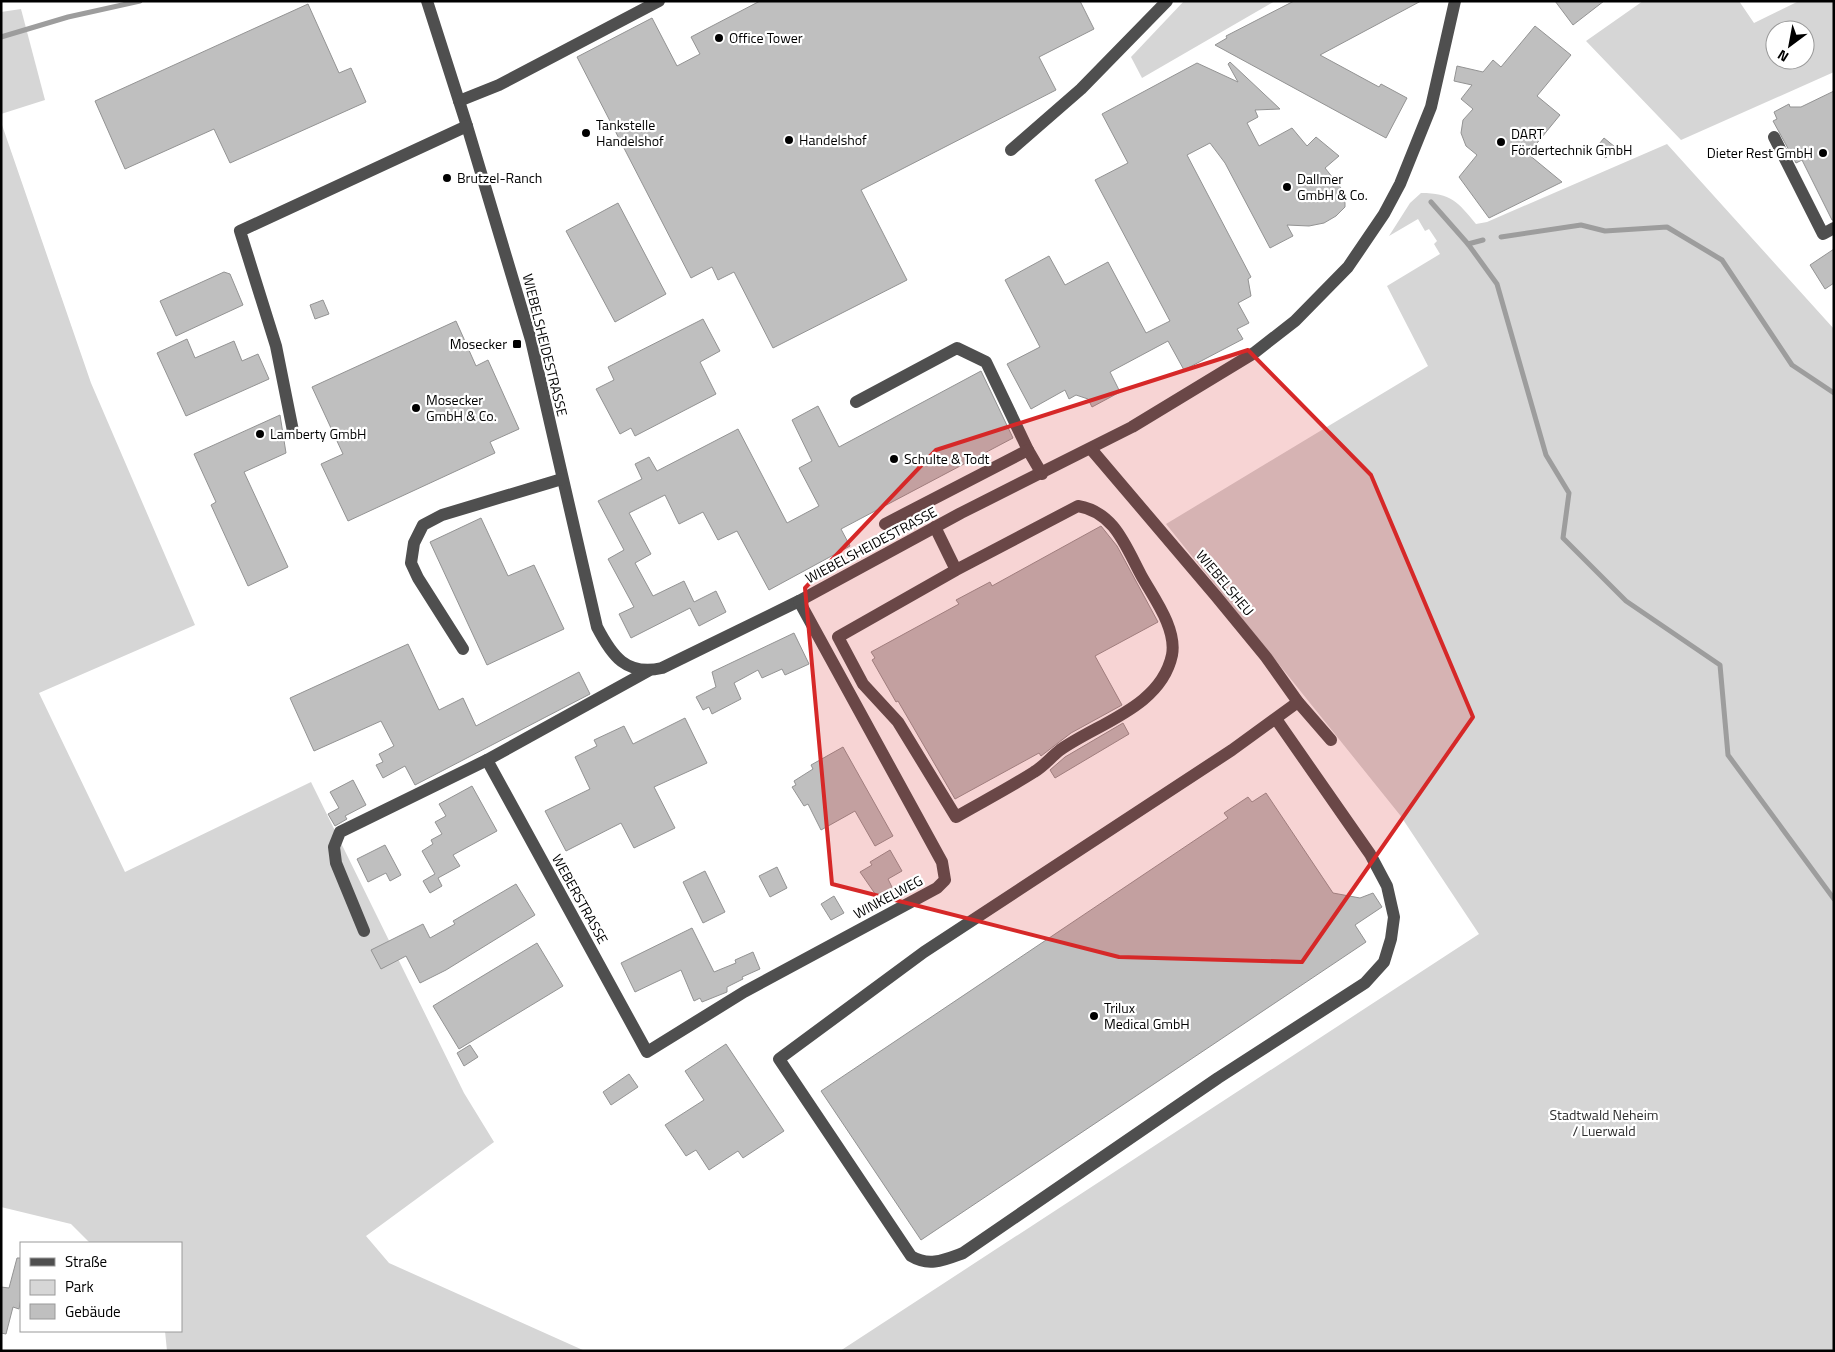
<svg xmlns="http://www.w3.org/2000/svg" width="1835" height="1352" font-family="'Titillium Web',sans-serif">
  <rect width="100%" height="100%" fill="#fff"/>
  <g fill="#d6d6d6" fill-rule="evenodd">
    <path d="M 1184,1 L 1275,1 L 1142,78 L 1131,57 Z"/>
    <path d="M 1643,1 L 1739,1 L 1754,23 L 1799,1 L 1834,1 L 1834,72 L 1681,140 L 1586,41 ZM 1775,30 L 1805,30 L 1805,60 L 1775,60 Z"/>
    <path d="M 21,9 L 45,100 L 1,114 L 1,12 Z"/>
    <path d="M 1,122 L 91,383 L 195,625 L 39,693 L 125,872 L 311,782 L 464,1093 L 494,1142 L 366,1236 L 389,1263 L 585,1351 L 167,1351 L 165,1331 L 181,1331 L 181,1243 L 90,1243 L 71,1224 L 1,1207 Z"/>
    <path d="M 1667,144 L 1834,329 L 1834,1351 L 840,1351 L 1479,934 L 1400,815 L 1166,524 L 1428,366 L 1387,286 L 1440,254 L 1434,244 L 1437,241 L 1429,229 L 1425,231 L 1418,219 L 1389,236 L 1410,203 L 1421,193 C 1451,193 1458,202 1476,224 L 1487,222 Z"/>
  </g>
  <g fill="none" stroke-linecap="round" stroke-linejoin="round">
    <g stroke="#9d9d9d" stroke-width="5">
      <path d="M 1,37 L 68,17 L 140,1"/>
      <path d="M 1431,202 L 1468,244 L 1497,284 L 1546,455 L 1569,493 L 1563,538 L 1626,601 L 1720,665 L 1728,755 L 1834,899"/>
      <path d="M 1501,237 L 1581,225 L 1605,231 L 1667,227 L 1722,260 L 1792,365 L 1834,393"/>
      <path d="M 1468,244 L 1483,240"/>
    </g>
  </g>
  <g fill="#bfbfbf" stroke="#939393">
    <path d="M 760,1 L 1080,1 L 1094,29 L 1039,57 L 1056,90 L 861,190 L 907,280 L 773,348 L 734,272 L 718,280 L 712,267 L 691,278 L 577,57 L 652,18 L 677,66 L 700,54 L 691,37 Z"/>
    <path d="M 1294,1 L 1421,1 L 1320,55 L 1379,87 L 1381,84 L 1407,98 L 1386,138 L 1215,45 L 1227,38 L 1226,36 Z"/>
    <path d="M 1555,1 L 1604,1 L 1573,25 Z"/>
    <path d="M 308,4 L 339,73 L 351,68 L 366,102 L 230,163 L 214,129 L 125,169 L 95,101 Z"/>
    <path d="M 1535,26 L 1571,55 L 1537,96 L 1560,115 L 1528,154 L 1562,182 L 1489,218 L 1459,177 L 1477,155 L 1466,146 L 1461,133 L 1463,120 L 1473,109 L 1461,99 L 1472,85 L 1454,81 L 1457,66 L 1483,72 L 1493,60 L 1501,67 Z"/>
    <path d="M 1230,62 L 1280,109 L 1255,110 L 1258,117 L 1247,123 L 1259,146 L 1292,128 L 1307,146 L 1316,137 L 1339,156 L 1325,168 L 1345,193 L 1345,207 L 1336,216 L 1324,223 L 1309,226 L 1287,225 L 1293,236 L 1270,248 L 1225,163 L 1210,143 L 1187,155 L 1251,277 L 1248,279 L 1251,296 L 1238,303 L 1249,323 L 1237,329 L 1243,339 L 1184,370 L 1168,341 L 1110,372 L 1120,392 L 1092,407 L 1088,399 L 1076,395 L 1069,399 L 1065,390 L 1031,409 L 1007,364 L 1040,347 L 1005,280 L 1049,256 L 1065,285 L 1108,262 L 1146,333 L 1170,321 L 1095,180 L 1128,163 L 1102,114 L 1197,63 L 1238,82 L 1228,64 Z"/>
    <path d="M 1834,91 L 1834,220 L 1832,220 L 1802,160 L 1796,163 L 1773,121 L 1777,119 L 1774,112 L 1789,104 L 1790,107 L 1801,107 Z"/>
    <path d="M 1604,138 L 1615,147 L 1606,158 L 1595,149 Z"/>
    <path d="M 618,203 L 666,294 L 615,322 L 566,231 Z"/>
    <path d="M 1834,249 L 1834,283 L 1825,289 L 1810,265 Z"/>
    <path d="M 224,272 L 230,274 L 243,305 L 176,336 L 160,301 Z"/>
    <path d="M 323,300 L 329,314 L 315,319 L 310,305 Z"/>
    <path d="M 703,319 L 720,351 L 700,362 L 716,394 L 635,436 L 631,428 L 620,434 L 596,389 L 614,380 L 608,367 Z"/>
    <path d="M 456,321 L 476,366 L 488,360 L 519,429 L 490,442 L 495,453 L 348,521 L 321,464 L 343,454 L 312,387 Z"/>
    <path d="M 187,339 L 195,358 L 234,341 L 242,361 L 258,354 L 269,379 L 186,416 L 157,353 Z"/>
    <path d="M 981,371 L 1013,438 L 841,529 L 850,546 L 769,590 L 737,531 L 718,540 L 703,512 L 679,524 L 665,495 L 629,513 L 651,554 L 635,563 L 653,596 L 684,581 L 694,602 L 716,591 L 726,612 L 699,626 L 690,608 L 631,638 L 619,614 L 634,607 L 608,559 L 624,550 L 598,501 L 642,479 L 635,464 L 649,457 L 657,471 L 738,429 L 787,523 L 819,506 L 799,468 L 812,461 L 792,420 L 818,406 L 839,447 Z"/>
    <path d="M 280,415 L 286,453 L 244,472 L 288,567 L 248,586 L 211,505 L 216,502 L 194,454 Z"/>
    <path d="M 481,518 L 508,576 L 534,565 L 564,629 L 487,665 L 430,542 Z"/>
    <path d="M 1101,526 L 1117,546 L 1158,622 L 1095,656 L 1122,705 L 1071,733 L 1041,756 L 1039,753 L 955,799 L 898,701 L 896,702 L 872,660 L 875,658 L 871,652 L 959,604 L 956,600 L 990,582 L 992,586 Z"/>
    <path d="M 794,633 L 809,664 L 785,675 L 782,669 L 762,678 L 758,670 L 734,683 L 741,699 L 712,714 L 709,707 L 703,710 L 696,697 L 716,687 L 712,672 Z"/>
    <path d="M 408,644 L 439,710 L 463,698 L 476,726 L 579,672 L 590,694 L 415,785 L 405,766 L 383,778 L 376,765 L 383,762 L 379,754 L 394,746 L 381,721 L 314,751 L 290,698 Z"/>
    <path d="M 685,718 L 707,763 L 654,787 L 675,828 L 634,848 L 621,823 L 566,851 L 545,811 L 590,789 L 575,757 L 597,746 L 594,740 L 624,726 L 633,744 Z"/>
    <path d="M 1123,723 L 1129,734 L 1055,778 L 1050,770 L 1065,757 Z"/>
    <path d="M 843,747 L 893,836 L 875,846 L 855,811 L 821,830 L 808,804 L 804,806 L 792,787 L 796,785 L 794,781 L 813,769 L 811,765 Z"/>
    <path d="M 353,780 L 366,805 L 345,816 L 347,819 L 335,826 L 328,814 L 339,808 L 330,792 Z"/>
    <path d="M 472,786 L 497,831 L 453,855 L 460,866 L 438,878 L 442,886 L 430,893 L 423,881 L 435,874 L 422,851 L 433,844 L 431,840 L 442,834 L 435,822 L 446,816 L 439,804 Z"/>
    <path d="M 1266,793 L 1333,893 L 1360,898 L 1373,893 L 1382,907 L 1355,925 L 1366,942 L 921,1240 L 821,1091 L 1228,818 L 1224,813 L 1248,797 L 1252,802 Z"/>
    <path d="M 385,845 L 401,875 L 390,881 L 386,873 L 368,882 L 357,859 Z"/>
    <path d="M 890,850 L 902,871 L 888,879 L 893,889 L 878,898 L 860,872 L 872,865 L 870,862 Z"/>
    <path d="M 777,867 L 787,888 L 770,897 L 759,876 Z"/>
    <path d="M 705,871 L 725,912 L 703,923 L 683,882 Z"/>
    <path d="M 516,884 L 535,915 L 446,970 L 420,983 L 406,956 L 381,969 L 371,950 L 423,924 L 430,938 L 455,924 L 453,921 Z"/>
    <path d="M 834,896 L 844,913 L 831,920 L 821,904 Z"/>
    <path d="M 692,928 L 714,972 L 736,963 L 735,960 L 753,952 L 760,969 L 742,977 L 743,979 L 727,987 L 727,992 L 702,1002 L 700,998 L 694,1001 L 681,970 L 635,992 L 621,963 Z"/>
    <path d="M 537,943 L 563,986 L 459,1049 L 433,1006 Z"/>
    <path d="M 726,1044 L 784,1131 L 743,1158 L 738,1151 L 709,1170 L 696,1150 L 686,1156 L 665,1125 L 704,1100 L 685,1071 Z"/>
    <path d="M 470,1045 L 478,1057 L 464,1066 L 457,1053 Z"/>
    <path d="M 629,1074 L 638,1087 L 611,1105 L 603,1092 Z"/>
    <path d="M 17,1258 L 21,1258 L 21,1298 L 19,1309 L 13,1307 L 6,1334 L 1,1333 L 1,1287 L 9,1288 Z"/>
  </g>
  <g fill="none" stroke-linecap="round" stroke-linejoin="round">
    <g stroke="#4f4f4f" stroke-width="12">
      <path d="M 427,1 L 467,126 L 531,340 L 597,627 C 612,656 626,676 662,668 L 799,601 L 961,513 L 1132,427 L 1254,353 L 1295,321 L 1348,267 L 1384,214 L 1400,184 L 1431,107 L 1455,1"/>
      <path d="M 459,101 L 499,85 L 659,1"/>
      <path d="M 1774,137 L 1823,234 L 1834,228"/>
      <path d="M 1011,150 L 1081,89 L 1167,1"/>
      <path d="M 856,402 L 957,348 L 986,362 L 1028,450"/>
      <path d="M 293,431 L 276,346 L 240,231 L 467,126"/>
      <path d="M 1091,449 L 1216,596 L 1266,657 L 1298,702 L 1331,740"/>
      <path d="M 885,524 L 1028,450 L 1042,474"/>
      <path d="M 935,527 L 956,570 L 838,637 L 863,684 L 898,722 L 956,817 C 982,802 1009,788 1034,772 C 1044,766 1051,757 1060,750 C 1098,723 1161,707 1172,655 C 1177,628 1153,597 1141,575 C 1125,545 1114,512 1078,506 L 956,570"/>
      <path d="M 463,649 L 418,578 L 411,563 L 414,543 L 423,525 L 442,515 L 562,479"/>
      <path d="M 1276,719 L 1370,854 L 1387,886 L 1394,917 L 1391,939 L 1384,962 L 1365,983 L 1218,1078 L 963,1253 C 944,1260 929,1267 911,1256 L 779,1059 L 924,952 L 1232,750 L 1298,702"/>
      <path d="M 487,760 L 647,1052 L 744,992 L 937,888 L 945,880 L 942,862 L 799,601"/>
      <path d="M 364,931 L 336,863 L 334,847 L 340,832 L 487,760 L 648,671"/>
    </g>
  </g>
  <path fill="#d62828" fill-opacity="0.2" stroke="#d62828" stroke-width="4" stroke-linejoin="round" d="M 1248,350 L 1371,475 L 1473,717 L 1302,962 L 1119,957 L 832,884 L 805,588 L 936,450 Z"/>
  <g fill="#000" stroke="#fff" stroke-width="2">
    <circle cx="719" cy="38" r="5"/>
    <circle cx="586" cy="133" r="5"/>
    <circle cx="789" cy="140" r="5"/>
    <circle cx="1501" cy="142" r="5"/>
    <circle cx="1823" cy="153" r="5"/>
    <circle cx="447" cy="178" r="5"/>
    <circle cx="1287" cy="187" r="5"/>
    <rect x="512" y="339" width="10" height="10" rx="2.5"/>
    <circle cx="416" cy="408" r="5"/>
    <circle cx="260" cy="434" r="5"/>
    <circle cx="894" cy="459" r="5"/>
    <circle cx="1094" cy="1016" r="5"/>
  </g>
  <g text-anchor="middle" stroke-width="4.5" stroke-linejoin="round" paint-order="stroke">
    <g font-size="14" fill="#000" stroke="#fff" text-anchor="start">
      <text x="729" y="43">Office Tower</text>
      <text x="596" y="130">Tankstelle<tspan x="596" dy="16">Handelshof</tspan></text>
      <text x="1511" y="139">DART<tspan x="1511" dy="16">Fördertechnik GmbH</tspan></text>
      <text x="799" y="145">Handelshof</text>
      <text x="1813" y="158" text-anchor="end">Dieter Rest GmbH</text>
      <text x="457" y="183">Brutzel-Ranch</text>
      <text x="1297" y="184">Dallmer<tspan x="1297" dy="16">GmbH &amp; Co.</tspan></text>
      <text x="507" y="349" text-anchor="end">Mosecker</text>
      <text x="426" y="405">Mosecker<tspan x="426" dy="16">GmbH &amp; Co.</tspan></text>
      <text x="270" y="439">Lamberty GmbH</text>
      <text x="904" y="464">Schulte &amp; Todt</text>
      <text x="1104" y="1013">Trilux<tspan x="1104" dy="16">Medical GmbH</tspan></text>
    </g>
    <g font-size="14" fill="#000" stroke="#fff">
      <text transform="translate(545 345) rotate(76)" y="5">WIEBELSHEIDESTRASSE</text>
      <text transform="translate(871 545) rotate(-28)" y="5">WIEBELSHEIDESTRASSE</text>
      <text transform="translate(1225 583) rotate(50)" y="5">WIEBELSHEU</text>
      <text transform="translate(888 897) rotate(-28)" y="5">WINKELWEG</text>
      <text transform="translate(580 899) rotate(61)" y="5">WEBERSTRASSE</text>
    </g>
    <g font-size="14" fill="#2d2d2d" stroke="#fff">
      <text x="1604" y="1120">Stadtwald Neheim<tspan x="1604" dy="16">/ Luerwald</tspan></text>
    </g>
  </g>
  <rect width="1835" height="1352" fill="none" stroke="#000000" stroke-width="5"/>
  <rect x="20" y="1242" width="162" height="90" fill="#ffffff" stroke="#999999"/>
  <rect x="30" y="1258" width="25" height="8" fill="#4f4f4f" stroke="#999999"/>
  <text x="65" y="1267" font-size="15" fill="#000000">Straße</text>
  <rect x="30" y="1280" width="25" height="15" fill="#d6d6d6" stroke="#999999"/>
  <text x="65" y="1292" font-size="15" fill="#000000">Park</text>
  <rect x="30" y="1304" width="25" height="15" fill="#bfbfbf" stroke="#999999"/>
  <text x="65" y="1317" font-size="15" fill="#000000">Gebäude</text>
  <g transform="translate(1790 45) rotate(212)"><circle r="24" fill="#ffffff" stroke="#999999"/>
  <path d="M0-4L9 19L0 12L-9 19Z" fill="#000000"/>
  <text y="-8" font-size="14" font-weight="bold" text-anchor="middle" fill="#000000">N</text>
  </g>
</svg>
